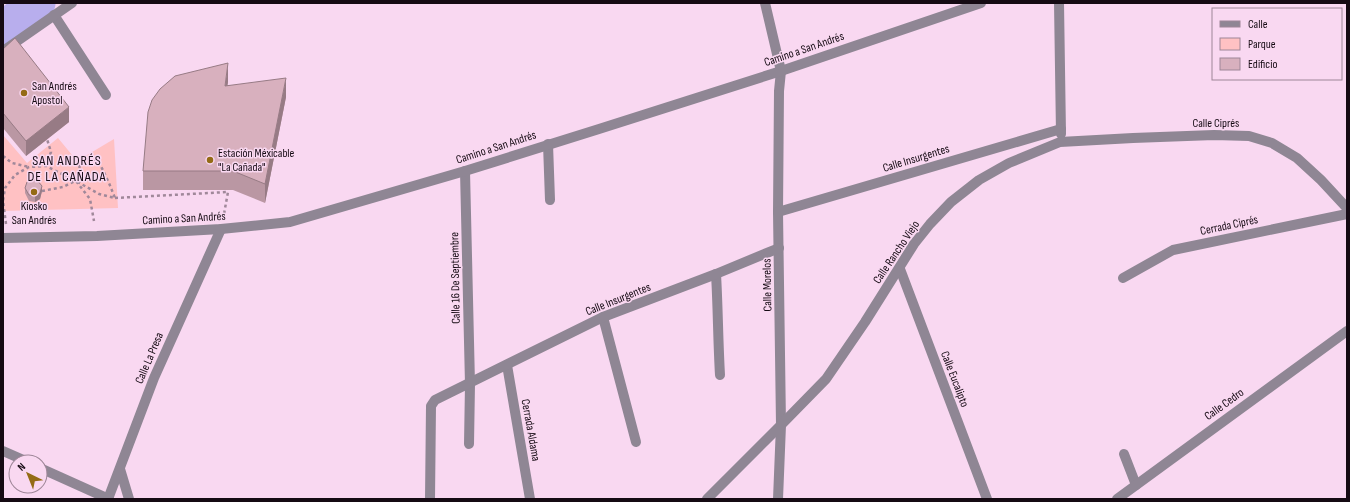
<svg xmlns="http://www.w3.org/2000/svg" width="1350" height="502" font-family="'Sofia Sans Condensed',sans-serif">
  <rect width="100%" height="100%" fill="#f9d8f1"/>
  <path fill="#ffc1c3" d="M 3,135 L 27,163 L 58,138 L 77,161 L 114,139 L 118,208 L 3,211 Z"/>
  <g fill="none" stroke-linecap="round" stroke-linejoin="round">
    <path stroke="#b8aeed" stroke-width="35" d="M 3,28 L 38,3"/>
    <g stroke="#a0889a" stroke-width="2.5" stroke-dasharray="3 3" stroke-linecap="butt">
      <path d="M 3,156 L 12,163 L 29,167"/>
      <path d="M 88,159 L 98,160 L 109,183 L 115,198 L 99,194 L 76,181 L 80,165 Z"/>
      <path d="M 46,166 L 51,152 L 47,139"/>
      <path d="M 42,191 L 63,187 L 75,181"/>
      <path d="M 115,198 L 228,192 L 224,214"/>
      <path d="M 6,224 L 3,201 L 5,188 L 15,175 L 29,167 L 46,166 L 76,181 L 90,199 L 94,221"/>
    </g>
    <g stroke="#8f8694" stroke-width="10">
      <path d="M 765,3 L 781,71 L 779,91 L 778,212 L 781,425 L 778,499"/>
      <path d="M 1059,3 L 1061,134"/>
      <path d="M 54,15 L 106,95"/>
      <path d="M 3,51 L 72,3"/>
      <path d="M 548,144 L 550,200"/>
      <path d="M 465,171 L 470,384 L 469,444"/>
      <path d="M 778,212 L 1061,129"/>
      <path d="M 3,238 L 97,236 L 221,229 L 290,222 L 465,171 L 599,129 L 781,71 L 981,3"/>
      <path d="M 900,269 L 987,499"/>
      <path d="M 716,274 C 718,308 718,341 720,375"/>
      <path d="M 1123,278 L 1173,250 L 1347,214"/>
      <path d="M 603,317 L 636,442"/>
      <path d="M 507,365 L 530,499"/>
      <path d="M 3,451 L 28,462"/>
      <path d="M 1124,454 L 1136,485"/>
      <path d="M 40,468 L 109,499"/>
      <path d="M 120,469 L 129,499"/>
      <path d="M 108,499 L 154,378 L 221,229"/>
      <path d="M 430,499 L 431,406 L 435,400 L 603,317 L 716,274 L 779,248"/>
      <path d="M 707,499 L 781,425 L 826,379 L 865,322 L 914,244 L 930,224 L 951,202 L 979,180 L 1009,163 L 1060,142 L 1133,138 L 1214,135 L 1249,136 L 1272,143 L 1297,158 L 1321,180 L 1347,208"/>
      <path d="M 1117,499 L 1347,331"/>
    </g>
  </g>
  <g fill="#ba97a3">
    <path d="M 3,49 L 69,122 L 26,156 L 3,128 Z"/>
    <path d="M 228,82 L 227,85 L 286,97 L 265,203 L 233,190 L 143,190 L 143,171 Z"/>
    <path d="M 25,188 L 42,191 L 40,199 L 35,202 L 29,201 L 25,193 Z"/>
  </g>
  <g fill="#977b85">
    <path d="M 228,63 L 228,82 L 225,104 L 225,86 Z"/>
    <path d="M 286,78 L 286,97 L 265,203 L 265,184 Z"/>
    <path d="M 69,107 L 69,122 L 26,156 L 26,141 Z"/>
    <path d="M 42,186 L 42,191 L 40,199 L 35,202 L 35,196 Z"/>
  </g>
  <g fill="#d8b0be" stroke="#977b85">
    <path d="M 15,38 L 69,107 L 26,141 L 3,113 L 3,49 Z"/>
    <path d="M 228,63 L 225,86 L 286,78 L 265,184 L 233,171 L 143,171 L 148,112 L 152,100 L 160,89 L 175,76 Z"/>
    <path d="M 32,179 L 37,180 L 42,186 L 40,193 L 35,196 L 29,195 L 25,188 L 27,182 Z"/>
  </g>
  <g fill="#946b15" stroke="#f9d8f1" stroke-width="1.5">
    <circle cx="24" cy="93" r="4"/>
    <circle cx="210" cy="160" r="4"/>
    <circle cx="34" cy="192" r="4"/>
  </g>
  <g text-anchor="middle" stroke-width="3" stroke-linejoin="round" paint-order="stroke">
    <g font-size="12" fill="#150a13" stroke="#f9d8f1">
      <text transform="translate(804 49) rotate(-19)" y="4">Camino a San Andrés</text>
      <text x="1216" y="127">Calle Ciprés</text>
      <text transform="translate(496 147) rotate(-18)" y="4">Camino a San Andrés</text>
      <text transform="translate(916 158) rotate(-17)" y="4">Calle Insurgentes</text>
      <text transform="translate(184 218) rotate(-3)" y="4">Camino a San Andrés</text>
      <text transform="translate(1229 225) rotate(-12)" y="4">Cerrada Ciprés</text>
      <text transform="translate(896 252) rotate(-56)" y="4">Calle Rancho Viejo</text>
      <text transform="translate(455 278) rotate(-91)" y="4">Calle 16 De Septiembre</text>
      <text transform="translate(767 285) rotate(-91)" y="4">Calle Morelos</text>
      <text transform="translate(618 299) rotate(-22)" y="4">Calle Insurgentes</text>
      <text transform="translate(149 358) rotate(-67)" y="4">Calle La Presa</text>
      <text transform="translate(955 379) rotate(69)" y="4">Calle Eucalipto</text>
      <text transform="translate(1224 404) rotate(-36)" y="4">Calle Cedro</text>
      <text transform="translate(531 430) rotate(80)" y="4">Cerrada Aldama</text>
    </g>
    <g font-size="12" fill="#150a13" stroke="#f9d8f1" text-anchor="start">
      <text x="32" y="90">San Andrés<tspan x="32" dy="14">Apostol</tspan></text>
      <text x="218" y="157">Estación Méxicable<tspan x="218" dy="14">"La Cañada"</tspan></text>
      <text x="34" y="210" text-anchor="middle">Kiosko<tspan x="34" dy="14">San Andrés</tspan></text>
    </g>
    <g font-size="14" letter-spacing="1" fill="#150a13" stroke="#f9d8f1">
      <text x="67" y="165">SAN ANDRÉS<tspan x="67" dy="16">DE LA CAÑADA</tspan></text>
    </g>
  </g>
  <rect width="1350" height="502" fill="none" stroke="#150a13" stroke-width="8"/>
  <rect x="1212" y="8" width="130" height="72" fill="#f9d8f1" stroke="#9e8698"/>
  <rect x="1220" y="21" width="20" height="6" fill="#8f8694" stroke="#9e8698"/>
  <text x="1248" y="28" font-size="12" fill="#150a13">Calle</text>
  <rect x="1220" y="38" width="20" height="12" fill="#ffc1c3" stroke="#9e8698"/>
  <text x="1248" y="48" font-size="12" fill="#150a13">Parque</text>
  <rect x="1220" y="58" width="20" height="12" fill="#d8b0be" stroke="#9e8698"/>
  <text x="1248" y="68" font-size="12" fill="#150a13">Edificio</text>
  <g transform="translate(28 474) rotate(317)"><circle r="19" fill="#f9d8f1" stroke="#9e8698"/>
  <path d="M0-3L7 15L0 10L-7 15Z" fill="#946b15"/>
  <text y="-6" font-size="11" font-weight="bold" text-anchor="middle" fill="#150a13">N</text>
  </g>
</svg>
